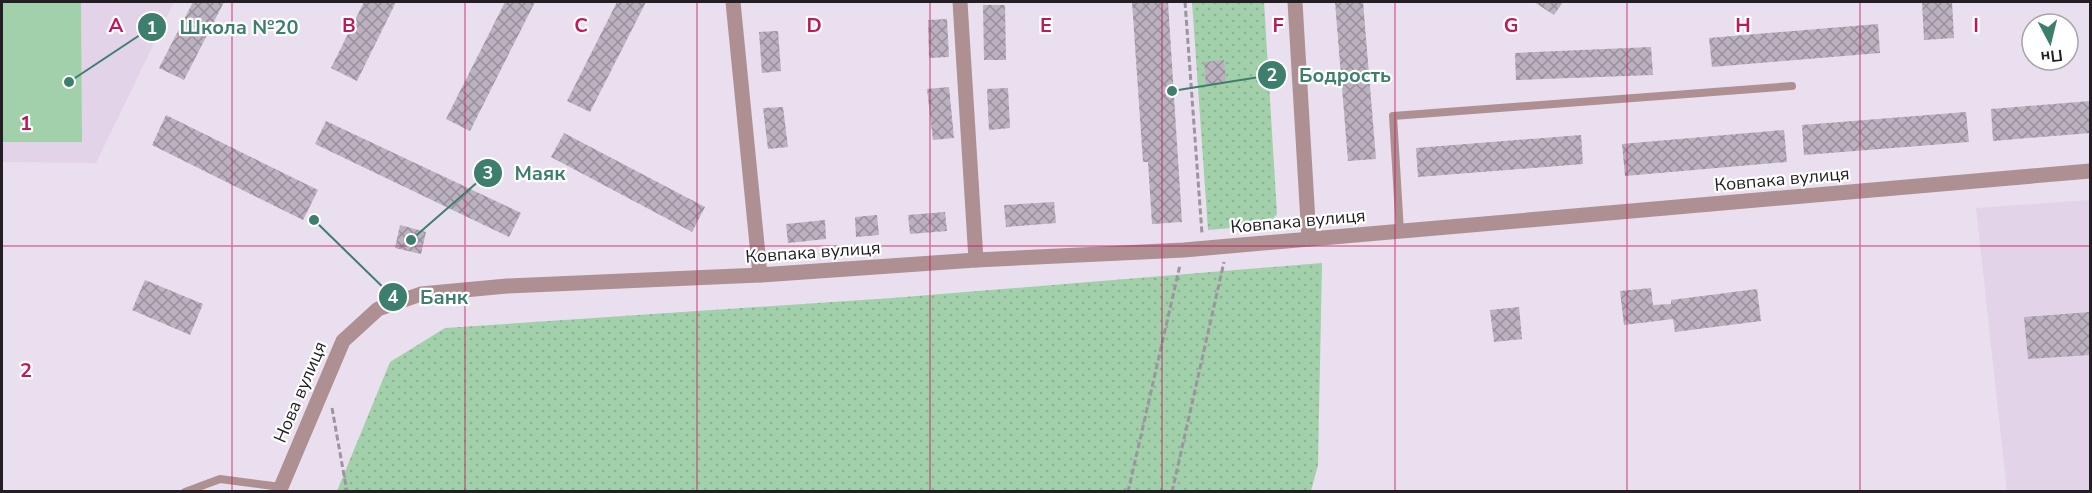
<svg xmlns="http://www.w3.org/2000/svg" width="2092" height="493" font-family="'Nunito Sans',sans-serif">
  <defs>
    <pattern id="park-dots" width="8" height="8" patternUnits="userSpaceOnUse" patternTransform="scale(1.5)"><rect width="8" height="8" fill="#a2d0ab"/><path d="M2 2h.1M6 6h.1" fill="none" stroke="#8bb293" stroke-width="1.8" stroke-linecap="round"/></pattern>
    <pattern id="building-cross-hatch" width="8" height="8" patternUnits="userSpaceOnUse" patternTransform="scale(1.5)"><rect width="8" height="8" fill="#bcb1bf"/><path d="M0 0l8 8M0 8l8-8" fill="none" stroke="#988f9b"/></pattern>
  </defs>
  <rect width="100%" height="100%" fill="#eadfee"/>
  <g fill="#e3d3e8">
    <path d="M 2,2 L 174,2 L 96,163 L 2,162 Z"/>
    <path d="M 2090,200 L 2090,491 L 2007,491 L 1976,208 Z"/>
  </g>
  <g fill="url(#park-dots)">
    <path d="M 1192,2 L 1264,2 L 1277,214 L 1268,225 L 1208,230 Z"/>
    <path d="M 1322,263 L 1318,465 L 1311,491 L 337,491 L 390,362 L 445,328 L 892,298 Z"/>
  </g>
  <path fill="#a2d0ab" d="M 2,2 L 81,2 L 82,142 L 2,142 Z"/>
  <g fill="url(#building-cross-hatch)">
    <path d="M 193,2 L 224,2 L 184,80 L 159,68 Z"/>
    <path d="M 364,2 L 396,2 L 357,81 L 331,68 Z"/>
    <path d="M 505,2 L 535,2 L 470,131 L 446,119 Z"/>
    <path d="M 617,2 L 646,2 L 590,112 L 567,101 Z"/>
    <path d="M 1132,2 L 1168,2 L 1182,222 L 1152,224 L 1148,162 L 1143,162 Z"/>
    <path d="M 1335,2 L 1363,2 L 1376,159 L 1348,161 Z"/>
    <path d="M 1534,2 L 1563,2 L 1554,15 Z"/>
    <path d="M 1922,2 L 1952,2 L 1954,38 L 1924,40 Z"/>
    <path d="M 983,5 L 1005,5 L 1006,60 L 984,60 Z"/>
    <path d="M 947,19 L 949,57 L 929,58 L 928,20 Z"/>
    <path d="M 1878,24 L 1880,53 L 1712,67 L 1709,38 Z"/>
    <path d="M 778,31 L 781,71 L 762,73 L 759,32 Z"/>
    <path d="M 1651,47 L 1653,75 L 1516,80 L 1515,53 Z"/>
    <path d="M 1224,60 L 1226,83 L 1206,85 L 1204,62 Z"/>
    <path d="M 949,87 L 954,138 L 933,140 L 927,89 Z"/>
    <path d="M 1008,88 L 1010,128 L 989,130 L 987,89 Z"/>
    <path d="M 2090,101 L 2090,133 L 1993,141 L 1991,109 Z"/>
    <path d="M 783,107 L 788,147 L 768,149 L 763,108 Z"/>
    <path d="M 1966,112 L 1969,142 L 1804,155 L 1802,125 Z"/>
    <path d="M 166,115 L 318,190 L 303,220 L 152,145 Z"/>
    <path d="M 326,121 L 521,213 L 509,237 L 315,144 Z"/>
    <path d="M 1784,130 L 1787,162 L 1625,176 L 1622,144 Z"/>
    <path d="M 564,133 L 705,207 L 692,232 L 551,157 Z"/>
    <path d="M 1581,135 L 1583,164 L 1418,177 L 1416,148 Z"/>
    <path d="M 1054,202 L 1056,223 L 1006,227 L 1004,205 Z"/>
    <path d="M 945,212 L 947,231 L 910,234 L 908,215 Z"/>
    <path d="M 877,215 L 879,235 L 856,237 L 855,217 Z"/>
    <path d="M 825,220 L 826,239 L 788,243 L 786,224 Z"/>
    <path d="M 400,225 L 426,232 L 421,254 L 395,248 Z"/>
    <path d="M 145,280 L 203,304 L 190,335 L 132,310 Z"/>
    <path d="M 1651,288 L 1653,305 L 1671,304 L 1671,300 L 1757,289 L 1761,321 L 1675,332 L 1673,319 L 1624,325 L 1620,291 Z"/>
    <path d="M 1519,307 L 1522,339 L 1494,342 L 1490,310 Z"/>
    <path d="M 2090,312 L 2090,355 L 2028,359 L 2024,317 Z"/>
  </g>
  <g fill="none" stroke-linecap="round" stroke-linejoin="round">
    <g stroke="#9c949f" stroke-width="3" stroke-dasharray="6 3" stroke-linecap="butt">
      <path d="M 1185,2 L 1202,234"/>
      <path d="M 332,408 L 347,492"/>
      <path d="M 1128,492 L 1180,265"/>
      <path d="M 1172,492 L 1224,262"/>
    </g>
    <g stroke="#ae9092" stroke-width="8">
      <path d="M 1400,232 L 1393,116 L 1792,86"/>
      <path d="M 185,492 L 220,479 L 281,487"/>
    </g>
    <g stroke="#ae9092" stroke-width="15">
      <path d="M 733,2 L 760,275"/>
      <path d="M 960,2 L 976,260"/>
      <path d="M 1295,2 L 1309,239"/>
      <path d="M 279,492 L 343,341 L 378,309 L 421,294 L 507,286 L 760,275 L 976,260 L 1184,250 L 2090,171"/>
    </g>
  </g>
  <path fill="none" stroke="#c2185b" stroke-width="1.5" stroke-opacity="0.55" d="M 232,2 L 232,492M 465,2 L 465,492M 697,2 L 697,492M 930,2 L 930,492M 1162,2 L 1162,492M 1395,2 L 1395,492M 1627,2 L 1627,492M 1860,2 L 1860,492M 2,246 L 2090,246"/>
  <g text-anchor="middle" stroke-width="4.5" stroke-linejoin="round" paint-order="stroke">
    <g font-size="18" fill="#221e23" stroke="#fff">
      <text transform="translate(1782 179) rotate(-5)" y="6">Ковпака вулиця</text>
      <text transform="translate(1298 221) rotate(-5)" y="6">Ковпака вулиця</text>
      <text transform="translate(813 252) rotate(-4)" y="6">Ковпака вулиця</text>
      <text transform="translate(300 392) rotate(-67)" y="6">Нова вулиця</text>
    </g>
  </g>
  <g font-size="20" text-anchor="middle" font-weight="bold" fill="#c2185b" stroke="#fff" stroke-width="4.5" stroke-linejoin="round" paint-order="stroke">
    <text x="116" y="32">A</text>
    <text x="349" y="32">B</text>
    <text x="581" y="32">C</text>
    <text x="814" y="32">D</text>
    <text x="1046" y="32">E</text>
    <text x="1278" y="32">F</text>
    <text x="1511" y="32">G</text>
    <text x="1743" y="32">H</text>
    <text x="1976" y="32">I</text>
    <text x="26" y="130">1</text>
    <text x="26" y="377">2</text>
  </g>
  <path fill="none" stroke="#3d7e6d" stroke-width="2" d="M69 82L152 27M1172 91L1272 75M411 240L488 173M314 220L393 297"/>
  <g fill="#3d7e6d" stroke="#fff" stroke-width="2">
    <circle cx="69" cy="82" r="6"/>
    <circle cx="1172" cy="91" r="6"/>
    <circle cx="411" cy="240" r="6"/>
    <circle cx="314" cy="220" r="6"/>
    <circle cx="152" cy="27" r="15"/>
    <circle cx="1272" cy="75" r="15"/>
    <circle cx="488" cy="173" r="15"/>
    <circle cx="393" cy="297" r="15"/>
  </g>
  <g font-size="18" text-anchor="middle" font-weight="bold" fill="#fff">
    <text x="152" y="34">1</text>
    <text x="1272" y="81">2</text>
    <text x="488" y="179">3</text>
    <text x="393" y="303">4</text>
  </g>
  <g font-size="20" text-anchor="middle" font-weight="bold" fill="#3d7e6d" stroke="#fff" stroke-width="4.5" stroke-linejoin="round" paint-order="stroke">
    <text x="239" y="34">Школа №20</text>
    <text x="1345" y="82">Бодрость</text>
    <text x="540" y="180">Маяк</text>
    <text x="444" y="304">Банк</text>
  </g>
  <rect width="2092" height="493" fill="none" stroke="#221e23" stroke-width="6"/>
  <g transform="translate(2050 42) rotate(173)"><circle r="28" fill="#ffffff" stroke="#a7a5a7" stroke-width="1.5"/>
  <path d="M0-4.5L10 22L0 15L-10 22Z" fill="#3d7e6d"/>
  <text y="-9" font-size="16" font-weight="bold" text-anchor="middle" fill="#221e23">Пн</text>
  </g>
</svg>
